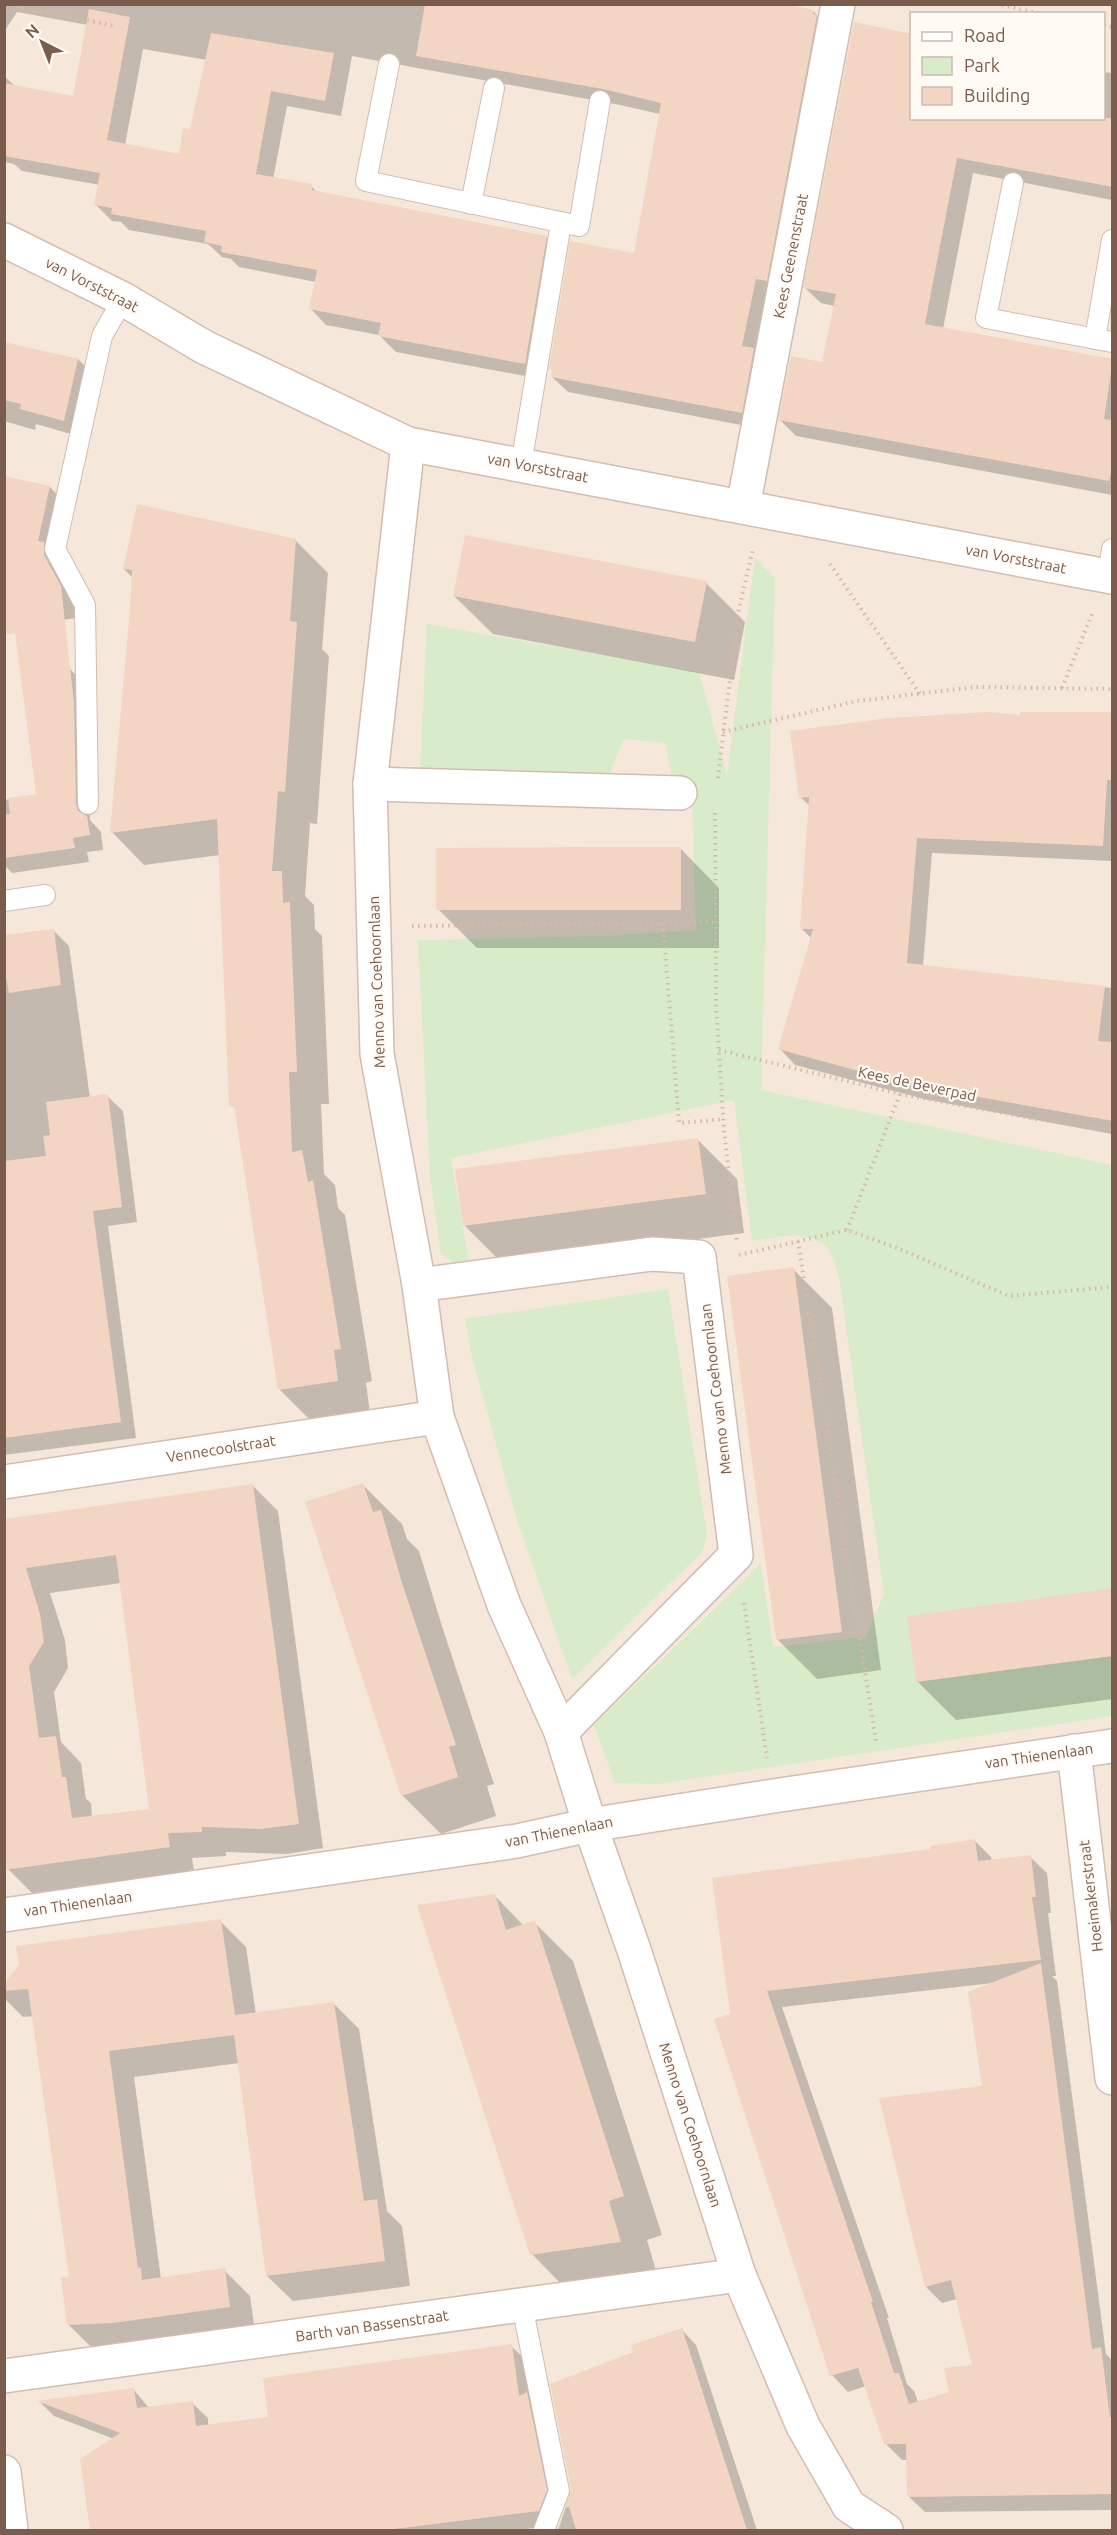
<svg xmlns="http://www.w3.org/2000/svg" width="1117" height="2535" font-family="Ubuntu,sans-serif">
  <rect width="100%" height="100%" fill="#fdf6ec"/>
  <path fill="#f5e8da" fill-rule="evenodd" d="M 5,5 L 1112,5 L 1112,2530 L 5,2530 ZM 912,14 L 1104,14 L 1104,118 L 912,118 Z"/>
  <g fill="#d8ecc9">
    <path d="M 755,558 L 775,578 L 761,1090 L 1112,1165 L 1112,1716 L 658,1784 L 615,1783 L 594,1725 L 761,1564 L 773,1647 L 866,1637 L 884,1594 L 839,1277 C 836,1269 834,1258 829,1250 C 813,1227 775,1238 752,1241 L 734,1100 L 451,1158 L 471,1273 L 441,1254 L 430,1176 L 418,940 L 604,936 L 696,930 L 692,797 L 674,790 L 665,743 L 624,739 L 608,776 L 420,771 L 427,624 L 699,672 L 727,775 Z"/>
    <path d="M 668,1289 L 707,1535 L 702,1552 L 572,1679 L 517,1520 L 472,1357 L 465,1319 Z"/>
  </g>
  <g fill="#0003" fill-rule="evenodd">
    <path d="M 4,4 L 779,4 L 813,11 L 829,27 L 757,428 L 568,392 L 552,377 L 635,254 L 660,114 L 620,105 L 352,56 L 341,116 L 287,106 L 273,179 L 311,186 L 318,193 L 546,237 L 562,253 L 541,379 L 396,352 L 379,335 L 326,325 L 311,309 L 316,282 L 239,267 L 231,259 L 222,257 L 208,244 L 129,230 L 121,222 L 112,221 L 96,205 L 100,185 L 22,171 L 14,164 L 5,162 L 4,76 L 16,87 L 75,98 L 88,25 L 17,12 L 4,32 ZM 143,49 L 207,60 L 192,131 L 180,155 L 125,145 Z"/>
    <path d="M 1104,72 L 1112,73 L 1112,200 L 973,173 L 943,329 L 1112,361 L 1112,495 L 796,436 L 780,420 L 823,363 L 835,306 L 821,303 L 805,288 L 912,118 L 1104,118 Z"/>
    <path d="M 4,343 L 78,359 L 95,376 L 81,437 L 36,424 L 35,430 L 4,421 Z"/>
    <path d="M 4,474 L 8,478 L 50,487 L 64,502 L 53,552 L 75,602 L 77,618 L 4,627 Z"/>
    <path d="M 295,540 L 328,573 L 322,649 L 329,656 L 317,824 L 310,823 L 305,896 L 314,905 L 315,929 L 322,936 L 329,1104 L 321,1104 L 324,1174 L 335,1185 L 338,1208 L 345,1215 L 372,1381 L 366,1383 L 370,1413 L 312,1422 L 280,1390 L 236,1109 L 231,1104 L 220,855 L 144,865 L 112,832 L 133,578 L 124,569 Z"/>
    <path d="M 706,583 L 745,622 L 734,680 L 493,634 L 454,596 Z"/>
    <path d="M 70,669 L 84,683 L 88,718 L 90,820 L 101,832 L 103,850 L 87,852 L 89,862 L 12,873 L 4,865 L 4,800 L 37,796 Z"/>
    <path d="M 1053,712 L 1112,714 L 1112,861 L 932,853 L 923,966 L 1112,988 L 1112,1134 L 924,1099 L 795,1065 L 780,1049 L 812,939 L 801,928 L 810,806 L 801,798 L 1021,717 L 1021,713 Z"/>
    <path d="M 681,849 L 719,888 L 719,948 L 477,948 L 438,909 Z"/>
    <path d="M 53,930 L 69,946 L 90,1098 L 107,1096 L 123,1111 L 137,1222 L 108,1226 L 136,1438 L 4,1455 L 4,937 Z"/>
    <path d="M 698,1140 L 737,1179 L 744,1233 L 503,1264 L 464,1225 Z"/>
    <path d="M 793,1269 L 832,1308 L 881,1670 L 817,1679 L 778,1640 Z"/>
    <path d="M 363,1485 L 402,1524 L 407,1539 L 419,1551 L 441,1623 L 494,1784 L 487,1786 L 496,1816 L 441,1834 L 402,1795 Z"/>
    <path d="M 253,1486 L 278,1511 L 323,1848 L 287,1854 L 226,1852 L 226,1856 L 192,1858 L 194,1872 L 33,1894 L 8,1869 L 4,1520 ZM 121,1583 L 150,1810 L 92,1817 L 91,1803 L 86,1799 L 81,1763 L 61,1742 L 54,1692 L 68,1668 L 65,1640 L 50,1593 Z"/>
    <path d="M 1112,1590 L 1112,1699 L 956,1720 L 917,1681 Z"/>
    <path d="M 975,1841 L 991,1857 L 992,1861 L 1030,1857 L 1047,1873 L 1051,1913 L 1048,1913 L 1056,1976 L 1052,1976 L 1057,1981 L 1106,2354 L 1112,2360 L 1112,2510 L 925,2512 L 908,2496 L 908,2460 L 902,2460 L 885,2443 L 866,2386 L 848,2392 L 832,2375 L 732,2015 L 932,1850 ZM 993,1983 L 983,2088 L 926,2287 L 942,2303 L 957,2299 L 974,2366 L 951,2393 L 918,2402 L 914,2391 L 907,2384 L 887,2318 L 889,2318 L 782,2007 Z"/>
    <path d="M 495,1896 L 524,1926 L 534,1922 L 573,1961 L 662,2235 L 647,2240 L 659,2281 L 571,2294 L 532,2254 Z"/>
    <path d="M 220,1921 L 246,1947 L 256,2014 L 333,2003 L 359,2029 L 387,2211 L 402,2226 L 410,2286 L 293,2301 L 267,2276 L 239,2063 L 134,2077 L 161,2279 L 224,2270 L 250,2296 L 255,2332 L 94,2350 L 69,2325 L 70,2278 L 34,2016 L 23,2017 L 4,1998 L 4,1985 Z"/>
    <path d="M 682,2330 L 696,2345 L 757,2530 L 558,2530 L 572,2489 L 635,2353 Z"/>
    <path d="M 511,2346 L 527,2361 L 542,2409 L 554,2526 L 516,2530 L 95,2530 L 93,2518 L 114,2439 L 54,2416 L 40,2402 L 134,2390 L 149,2408 L 192,2403 L 208,2418 L 208,2426 L 270,2418 Z"/>
  </g>
  <g fill="#f3d5c3" fill-rule="evenodd">
    <path d="M 425,4 L 787,4 L 813,10 L 813,14 L 817,15 L 767,281 L 756,279 L 742,346 L 754,348 L 742,413 L 551,377 L 552,370 L 549,369 L 570,241 L 634,253 L 661,103 L 603,89 L 416,56 Z"/>
    <path d="M 89,9 L 130,17 L 107,140 L 179,154 L 183,128 L 190,129 L 211,33 L 334,53 L 325,101 L 271,91 L 256,174 L 312,184 L 312,190 L 547,236 L 525,364 L 378,336 L 381,323 L 309,309 L 317,270 L 221,252 L 222,246 L 204,242 L 206,231 L 111,214 L 112,208 L 94,205 L 100,173 L 4,156 L 4,83 L 73,96 Z"/>
    <path d="M 854,22 L 912,34 L 912,118 L 1113,118 L 1113,187 L 957,158 L 925,324 L 1113,359 L 1104,419 L 1113,420 L 1113,462 L 1109,481 L 778,420 L 791,356 L 822,362 L 836,294 L 803,288 Z"/>
    <path d="M 4,342 L 78,359 L 64,421 L 20,409 L 21,404 L 4,400 Z"/>
    <path d="M 4,476 L 50,486 L 38,541 L 44,542 L 44,555 L 61,586 L 74,703 L 76,804 L 78,811 L 87,816 L 90,835 L 73,838 L 75,848 L 4,858 L 4,815 L 10,814 L 8,798 L 36,794 L 15,633 L 4,635 Z"/>
    <path d="M 137,504 L 296,539 L 290,621 L 297,622 L 285,792 L 278,791 L 272,871 L 282,871 L 283,903 L 290,902 L 297,1072 L 289,1072 L 292,1152 L 302,1150 L 308,1182 L 313,1180 L 341,1349 L 334,1350 L 338,1381 L 278,1390 L 234,1106 L 229,1106 L 217,819 L 110,833 L 130,609 L 132,570 L 123,569 Z"/>
    <path d="M 465,535 L 707,581 L 695,642 L 453,596 Z"/>
    <path d="M 987,712 L 1020,715 L 1020,712 L 1113,712 L 1113,780 L 1107,780 L 1103,846 L 917,838 L 907,963 L 1105,986 L 1098,1041 L 1113,1042 L 1113,1121 L 906,1084 L 778,1049 L 813,929 L 800,929 L 809,797 L 799,798 L 790,731 L 889,718 Z"/>
    <path d="M 591,847 L 681,847 L 681,910 L 436,910 L 436,848 Z"/>
    <path d="M 54,929 L 61,985 L 9,993 L 4,966 L 4,935 Z"/>
    <path d="M 108,1094 L 122,1207 L 93,1211 L 121,1422 L 4,1438 L 4,1161 L 46,1156 L 43,1136 L 50,1135 L 46,1102 Z"/>
    <path d="M 698,1138 L 706,1194 L 463,1226 L 455,1169 Z"/>
    <path d="M 794,1267 L 842,1632 L 776,1640 L 727,1276 Z"/>
    <path d="M 363,1483 L 373,1512 L 381,1510 L 402,1583 L 456,1745 L 449,1747 L 458,1777 L 401,1796 L 305,1502 Z"/>
    <path d="M 253,1484 L 299,1824 L 261,1829 L 202,1827 L 202,1832 L 168,1833 L 170,1847 L 4,1870 L 4,1519 ZM 116,1555 L 149,1809 L 72,1818 L 66,1777 L 62,1777 L 56,1736 L 39,1738 L 29,1666 L 44,1642 L 40,1614 L 26,1568 Z"/>
    <path d="M 1113,1588 L 1113,1656 L 916,1682 L 907,1616 Z"/>
    <path d="M 975,1839 L 978,1861 L 1031,1855 L 1036,1897 L 1032,1897 L 1041,1960 L 767,1991 L 873,2302 L 871,2302 L 894,2373 L 899,2373 L 909,2404 L 949,2392 L 944,2368 L 972,2365 L 951,2280 L 925,2287 L 879,2098 L 982,2086 L 968,1992 L 1041,1963 L 1092,2349 L 1101,2347 L 1110,2417 L 1113,2417 L 1113,2494 L 907,2497 L 906,2444 L 884,2444 L 858,2368 L 830,2376 L 714,2019 L 730,2014 L 712,1878 L 930,1849 L 930,1846 Z"/>
    <path d="M 495,1894 L 506,1930 L 535,1920 L 624,2196 L 609,2201 L 621,2242 L 530,2255 L 417,1905 Z"/>
    <path d="M 221,1919 L 235,2015 L 334,2002 L 364,2201 L 377,2199 L 385,2261 L 266,2276 L 234,2035 L 109,2051 L 138,2268 L 141,2267 L 142,2280 L 225,2268 L 230,2307 L 113,2323 L 67,2325 L 61,2278 L 69,2277 L 28,1989 L 4,1991 L 4,1983 L 19,1965 L 16,1946 Z"/>
    <path d="M 682,2328 L 747,2530 L 576,2530 L 569,2507 L 565,2508 L 571,2489 L 550,2384 L 633,2352 L 631,2345 Z"/>
    <path d="M 512,2344 L 519,2396 L 527,2392 L 547,2490 L 539,2511 L 386,2530 L 90,2530 L 80,2459 L 120,2433 L 37,2401 L 134,2388 L 137,2408 L 193,2401 L 196,2426 L 268,2417 L 263,2378 Z"/>
  </g>
  <g fill="none" stroke-linecap="round" stroke-linejoin="round">
    <g stroke="#d1beb0" stroke-width="22">
      <g id="lane">
        <path d="M 389,64 L 366,181 L 579,226 L 600,101"/>
        <path d="M 1013,183 L 986,318 L 1112,342"/>
        <path d="M 471,204 L 494,88"/>
        <path d="M 1095,339 L 1112,240"/>
        <path d="M 521,465 L 561,223"/>
        <path d="M 1108,576 L 1112,549"/>
        <path d="M 88,804 L 85,605 L 55,549 L 102,336 L 123,299"/>
        <path d="M 4,901 L 45,895"/>
        <path d="M 522,2305 L 559,2491 L 544,2530"/>
      </g>
    </g>
    <g stroke="#d1beb0" stroke-width="36">
      <g id="street">
        <path d="M 4,240 L 123,299 L 204,347 L 408,444 L 1112,577"/>
        <path d="M 408,444 L 370,784 L 377,1054 L 419,1285 L 437,1417 L 504,1605 L 561,1732 L 590,1825 L 634,1950 L 739,2275 L 803,2426 L 849,2506 L 886,2530"/>
        <path d="M 743,507 L 838,4"/>
        <path d="M 370,784 L 680,793"/>
        <path d="M 419,1285 L 652,1254 L 699,1257 L 736,1555 L 561,1732"/>
        <path d="M 4,1482 L 437,1417"/>
        <path d="M 1074,1751 L 1112,2078"/>
        <path d="M 4,1915 L 517,1841 L 590,1825 L 773,1796 L 1112,1746"/>
        <path d="M 4,2376 L 739,2275"/>
      </g>
    </g>
    <g stroke="#d6c0b0" stroke-width="36">
      <path id="secondary" d="M 4,2472 L 11,2530"/>
    </g>
    <g stroke="#d9b8a5" stroke-width="4" stroke-dasharray="1.5 4.5" stroke-linecap="butt">
      <path d="M 5,4 L 116,26"/>
      <path d="M 996,4 L 1042,14"/>
      <path d="M 1104,25 L 1112,27"/>
      <path d="M 830,564 L 920,694"/>
      <path d="M 1062,688 L 1092,614"/>
      <path d="M 723,732 L 857,701 L 976,687 L 1112,689"/>
      <path d="M 718,778 L 738,613 L 753,549"/>
      <path d="M 715,813 L 716,1003 L 724,1130 L 737,1242"/>
      <path d="M 663,923 L 679,1123 L 724,1119"/>
      <path d="M 412,926 L 714,922"/>
      <path d="M 719,1050 L 900,1094 L 1035,1119 L 1112,1130"/>
      <path d="M 847,1230 L 900,1094"/>
      <path d="M 798,1241 L 876,1742"/>
      <path d="M 739,1255 L 847,1230 L 895,1247 L 1009,1296 L 1112,1287"/>
      <path d="M 744,1603 L 767,1758"/>
    </g>
    <use href="#lane" stroke="#fff" stroke-width="20"/>
    <use href="#street" stroke="#fff" stroke-width="33"/>
    <use href="#secondary" stroke="#fff" stroke-width="33"/>
  </g>
  <g text-anchor="middle" stroke-width="4.5" stroke-linejoin="round" paint-order="stroke">
    <g font-size="15" fill="#7a5c4d" stroke="#fffaf3">
      <text transform="translate(791 256) rotate(-79)" y="5">Kees Geenenstraat</text>
      <text transform="translate(92 285) rotate(27)" y="5">van Vorststraat</text>
      <text transform="translate(538 468) rotate(11)" y="5">van Vorststraat</text>
      <text transform="translate(1016 559) rotate(11)" y="5">van Vorststraat</text>
      <text transform="translate(377 982) rotate(-92)" y="5">Menno van Coehoornlaan</text>
      <text transform="translate(917 1084) rotate(12)" y="5">Kees de Beverpad</text>
      <text transform="translate(716 1389) rotate(-97)" y="5">Menno van Coehoornlaan</text>
      <text transform="translate(221 1449) rotate(-9)" y="5">Vennecoolstraat</text>
      <text transform="translate(1039 1756) rotate(-8)" y="5">van Thienenlaan</text>
      <text transform="translate(559 1832) rotate(-11)" y="5">van Thienenlaan</text>
      <text transform="translate(1091 1896) rotate(-97)" y="5">Hoeimakerstraat</text>
      <text transform="translate(78 1904) rotate(-8)" y="5">van Thienenlaan</text>
      <text transform="translate(690 2125) rotate(72)" y="5">Menno van Coehoornlaan</text>
      <text transform="translate(372 2326) rotate(-8)" y="5">Barth van Bassenstraat</text>
    </g>
  </g>
  <rect width="1117" height="2535" fill="none" stroke="#7a5c4d" stroke-width="12"/>
  <rect x="910" y="12" width="195" height="108" fill="#fffaf3" stroke="#cabbb1" stroke-width="1.5"/>
  <rect x="922" y="32" width="30" height="9" fill="#ffffff" stroke="#cabbb1" stroke-width="1.5"/>
  <text x="964" y="42" font-size="18" fill="#7a5c4d">Road</text>
  <rect x="922" y="57" width="30" height="18" fill="#d8ecc9" stroke="#cabbb1" stroke-width="1.5"/>
  <text x="964" y="72" font-size="18" fill="#7a5c4d">Park</text>
  <rect x="922" y="87" width="30" height="18" fill="#f3d5c3" stroke="#cabbb1" stroke-width="1.5"/>
  <text x="964" y="102" font-size="18" fill="#7a5c4d">Building</text>
  <g transform="translate(42 42) rotate(318)" stroke="#fffaf3" stroke-width="4.5" paint-order="stroke">
  <path d="M0-4.5L10 22L0 15L-10 22Z" fill="#7a5c4d"/>
  <text y="-9" font-size="16" font-weight="bold" text-anchor="middle" fill="#7a5c4d">N</text>
  </g>
</svg>
